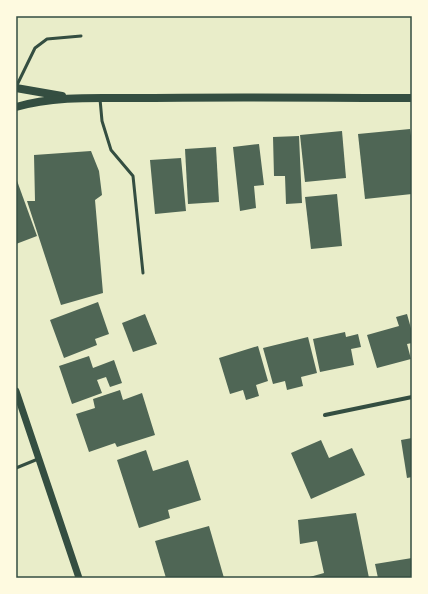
<svg xmlns="http://www.w3.org/2000/svg" width="428" height="594" font-family="Helvetica,sans-serif">
  <rect width="100%" height="100%" fill="#e9edc9"/>
  <g fill="#4f6655">
    <path d="M 410,129 L 412,143 L 412,194 L 365,199 L 358,134 Z"/>
    <path d="M 342,131 L 346,178 L 305,182 L 300,135 Z"/>
    <path d="M 299,136 L 302,203 L 286,204 L 285,176 L 274,176 L 273,137 Z"/>
    <path d="M 259,144 L 264,185 L 254,186 L 256,208 L 240,211 L 233,147 Z"/>
    <path d="M 216,147 L 219,202 L 188,204 L 185,149 Z"/>
    <path d="M 91,151 L 99,171 L 102,195 L 95,200 L 103,293 L 61,305 L 27,201 L 35,201 L 34,155 Z"/>
    <path d="M 181,158 L 186,211 L 155,214 L 150,160 Z"/>
    <path d="M 16,178 L 37,236 L 16,244 Z"/>
    <path d="M 337,194 L 342,246 L 311,249 L 305,197 Z"/>
    <path d="M 98,302 L 109,334 L 95,339 L 97,345 L 64,358 L 50,320 Z"/>
    <path d="M 145,314 L 157,344 L 133,352 L 122,323 Z"/>
    <path d="M 407,314 L 412,332 L 412,343 L 407,344 L 411,359 L 377,368 L 367,335 L 399,326 L 396,317 Z"/>
    <path d="M 345,332 L 346,337 L 358,334 L 361,347 L 351,349 L 354,365 L 320,372 L 313,339 Z"/>
    <path d="M 308,337 L 317,373 L 301,377 L 303,386 L 287,390 L 285,381 L 273,384 L 263,348 Z"/>
    <path d="M 258,346 L 268,381 L 256,385 L 259,396 L 246,400 L 243,390 L 230,394 L 219,358 Z"/>
    <path d="M 89,356 L 93,368 L 114,360 L 122,383 L 110,387 L 106,377 L 97,380 L 102,393 L 72,404 L 59,366 Z"/>
    <path d="M 120,390 L 123,400 L 142,393 L 155,435 L 117,447 L 115,443 L 89,452 L 76,414 L 95,408 L 93,399 Z"/>
    <path d="M 412,438 L 412,477 L 407,478 L 401,440 Z"/>
    <path d="M 321,440 L 329,458 L 352,448 L 365,475 L 311,499 L 291,453 Z"/>
    <path d="M 146,450 L 153,471 L 188,460 L 201,500 L 168,510 L 170,518 L 139,528 L 117,460 Z"/>
    <path d="M 356,513 L 369,578 L 306,578 L 324,573 L 317,541 L 300,544 L 298,520 Z"/>
    <path d="M 209,526 L 224,578 L 166,578 L 155,541 Z"/>
    <path d="M 412,558 L 412,578 L 378,578 L 375,564 Z"/>
  </g>
  <g fill="none" stroke-linecap="round" stroke-linejoin="round">
    <g stroke="#344e41" stroke-width="3">
      <path d="M 16,87 L 35,48 L 47,39 L 81,36"/>
      <path d="M 100,99 L 102,121 L 111,150 L 133,176 L 143,273"/>
      <path d="M 16,468 L 38,459"/>
    </g>
    <path stroke="#344e41" stroke-width="4" d="M 325,415 L 412,397"/>
    <path stroke="#344e41" stroke-width="7" d="M 16,391 L 79,578"/>
    <g stroke="#344e41" stroke-width="8">
      <path d="M 16,88 L 62,96"/>
      <path d="M 16,107 C 59,94 110,99 154,98 C 240,97 326,98 412,98"/>
    </g>
  </g>
  <rect width="428" height="594" fill="none" stroke="#fefae0" stroke-width="34"/>
  <rect x="17" y="17" width="394" height="560" fill="none" stroke="#344e41" stroke-width="1.5"/>
</svg>
